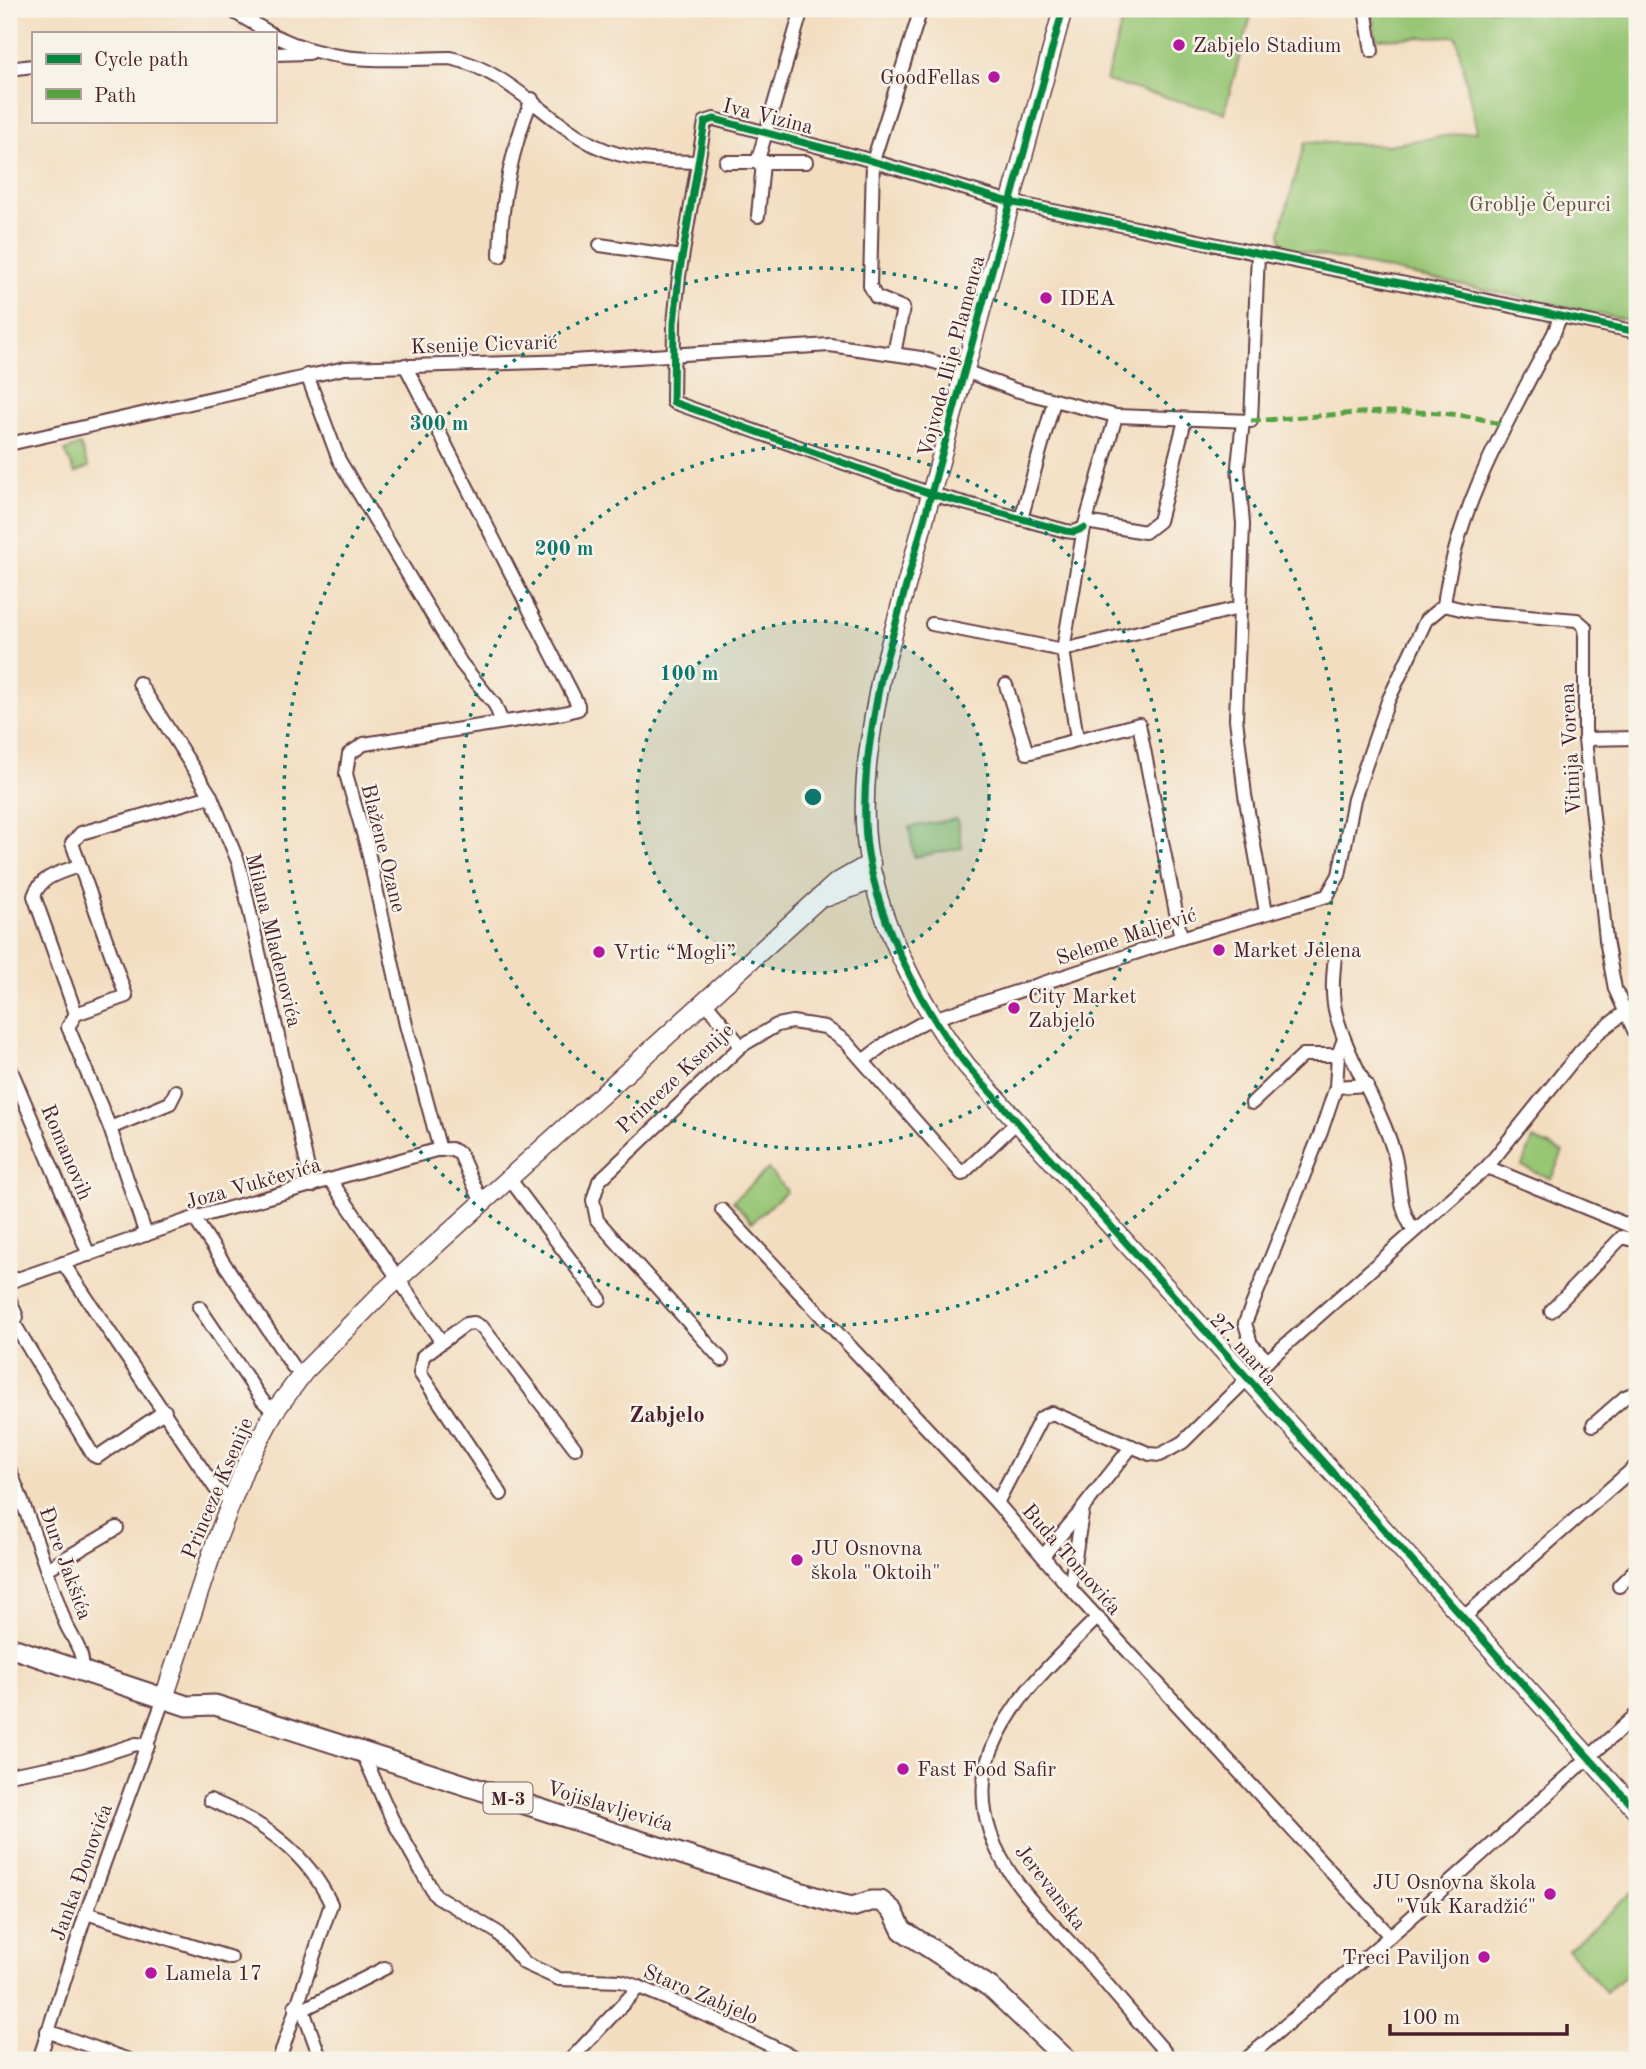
<svg xmlns="http://www.w3.org/2000/svg" width="1646" height="2069" font-family="'Old Standard TT',serif">
  <rect width="100%" height="100%" fill="#f7f3e8"/>
  <filter id="ink" filterUnits="userSpaceOnUse"><feTurbulence type="fractalNoise" baseFrequency=".0143" numOctaves="2"/><feDisplacementMap in="SourceGraphic" scale="14" xChannelSelector="R" yChannelSelector="G"/><feConvolveMatrix kernelMatrix="1 2 1 2 8 2 1 2 1" color-interpolation-filters="sRGB"/></filter>
  <filter id="wash" filterUnits="userSpaceOnUse"><feTurbulence type="fractalNoise" baseFrequency=".00686" numOctaves="4" result="noise"/><feDisplacementMap in="SourceGraphic" scale="28" xChannelSelector="R" yChannelSelector="G"/><feGaussianBlur stdDeviation="1.57" result="paint"/><feColorMatrix in="noise" values="0 0 0 0 0 0 0 0 0 0 0 0 0 0 0 0 0 1.4 0 .05"/><feComposite in="paint" operator="in"/></filter>
  <g filter="url(#wash)">
    <rect width="100%" height="100%" fill="#f3ddc0"/>
    <g fill="#97c675" stroke="#707250" stroke-width="2">
      <path d="M 1125,9 L 1253,9 L 1224,113 L 1106,81 Z"/>
      <path d="M 1371,9 L 1637,9 L 1637,322 L 1291,249 L 1282,244 L 1280,232 L 1305,142 L 1387,145 L 1477,131 L 1456,36 L 1376,39 Z"/>
      <path d="M 80,445 L 89,467 L 75,473 L 65,451 Z"/>
      <path d="M 957,819 L 962,848 L 914,857 L 909,827 Z"/>
      <path d="M 1533,1139 L 1563,1152 L 1551,1179 L 1522,1166 Z"/>
      <path d="M 768,1169 L 787,1191 L 752,1222 L 733,1201 Z"/>
      <path d="M 1635,1890 L 1637,1965 L 1606,1992 L 1568,1950 Z"/>
    </g>
  </g>
  <g filter="url(#ink)">
    <g fill="none" stroke-linecap="round" stroke-linejoin="round">
      <g stroke="#633c41" stroke-width="16">
        <g id="street">
          <path d="M 229,9 L 270,33"/>
          <path d="M 1365,9 L 1372,51"/>
          <path d="M 275,36 C 338,66 384,59 450,58 C 508,70 547,122 596,146 C 628,161 662,161 696,162"/>
          <path d="M 275,54 L 309,53"/>
          <path d="M 9,69 L 33,66"/>
          <path d="M 726,162 L 806,162"/>
          <path d="M 757,163 L 802,9"/>
          <path d="M 758,216 L 763,163"/>
          <path d="M 600,245 L 682,257"/>
          <path d="M 500,256 C 501,200 511,150 532,99"/>
          <path d="M 894,354 L 903,308 L 876,297 L 870,286 L 873,161 L 921,9"/>
          <path d="M 405,365 L 578,705 L 578,709 L 564,713 L 364,744 L 349,754 L 346,774 L 367,847 L 406,1025 L 440,1150"/>
          <path d="M 307,375 L 339,460 L 461,663 L 495,705 L 502,722"/>
          <path d="M 1243,421 L 1238,466 L 1243,524 L 1236,719 L 1245,795 L 1266,912"/>
          <path d="M 9,444 L 345,368 L 572,361 L 830,345 L 921,358 L 965,371 L 1015,390 L 1116,416 L 1251,421 L 1258,253"/>
          <path d="M 1021,519 L 1054,401"/>
          <path d="M 1086,522 L 1145,532 L 1159,521 L 1185,420"/>
          <path d="M 1084,528 L 1074,532 L 1066,531 L 931,494 L 673,402 L 674,323 L 679,276 L 705,122 L 714,119 L 862,158 L 1010,202 L 1637,332"/>
          <path d="M 1444,605 L 1469,611 L 1577,620 L 1585,627 L 1585,739 L 1606,940 L 1615,989 L 1637,1037"/>
          <path d="M 932,624 L 1063,650 L 1239,608"/>
          <path d="M 139,683 L 211,796 L 239,864 L 312,1186"/>
          <path d="M 1006,685 L 1027,753 L 1139,724 L 1181,938"/>
          <path d="M 1077,738 L 1063,650 L 1084,528 L 1116,416"/>
          <path d="M 1585,739 L 1637,738"/>
          <path d="M 1335,956 C 1333,975 1331,995 1336,1014 C 1349,1063 1380,1104 1394,1153 C 1401,1177 1397,1209 1414,1230"/>
          <path d="M 706,1003 L 741,1046"/>
          <path d="M 76,1014 L 34,896 C 41,876 59,873 78,866"/>
          <path d="M 864,1060 L 886,1043 L 924,1022 L 1181,938 L 1327,896 L 1339,875 L 1354,799 L 1388,701 L 1426,620 L 1444,605 C 1457,505 1508,421 1554,333 L 1560,317"/>
          <path d="M 9,1065 L 89,1255"/>
          <path d="M 1336,1087 L 1367,1085"/>
          <path d="M 1252,1103 L 1303,1055 L 1338,1055"/>
          <path d="M 110,1128 L 170,1103 L 176,1091"/>
          <path d="M 1487,1167 L 1637,1229"/>
          <path d="M 509,1178 L 600,1299"/>
          <path d="M 331,1181 L 441,1341"/>
          <path d="M 722,1210 L 997,1503 L 1070,1588 L 1390,1936"/>
          <path d="M 194,1218 L 293,1367"/>
          <path d="M 146,1235 L 110,1128 L 68,1027 L 76,1014 L 126,996 L 72,843 L 81,833 L 211,796"/>
          <path d="M 63,1263 L 215,1488 L 231,1501"/>
          <path d="M 9,1282 L 194,1218 L 436,1150 L 451,1149 L 460,1154 L 482,1203"/>
          <path d="M 9,1298 L 17,1317 L 9,1333"/>
          <path d="M 199,1307 L 262,1400 L 274,1412"/>
          <path d="M 1551,1311 L 1622,1237 L 1637,1241"/>
          <path d="M 15,1325 L 93,1455 L 97,1457 L 165,1411"/>
          <path d="M 722,1360 L 597,1220 L 593,1200 L 599,1181 L 741,1046 L 777,1025 L 792,1022 L 825,1027 L 846,1042 L 962,1174 L 1016,1123"/>
          <path d="M 1268,1361 L 1251,1344 L 1245,1323 L 1321,1132 L 1336,1087 L 1338,1055 L 1344,1039"/>
          <path d="M 1593,1425 L 1625,1397 L 1637,1392"/>
          <path d="M 9,1469 C 31,1519 46,1571 65,1622 C 71,1637 87,1655 81,1672"/>
          <path d="M 501,1494 L 420,1373 L 423,1356 L 466,1324 L 474,1323 L 483,1328 L 575,1448"/>
          <path d="M 997,1503 L 1041,1418 L 1052,1413 L 1150,1454 L 1160,1455 L 1183,1442 L 1247,1379 L 1487,1167 L 1579,1053 L 1598,1033 L 1637,1003"/>
          <path d="M 1043,1556 L 1081,1511"/>
          <path d="M 49,1568 L 117,1528"/>
          <path d="M 1619,1586 L 1637,1568"/>
          <path d="M 1070,1588 L 1083,1508 L 1132,1446"/>
          <path d="M 1098,1617 C 1057,1658 1014,1695 992,1749 C 981,1775 981,1805 990,1832 C 1005,1881 1052,1922 1085,1959 C 1114,1993 1143,2027 1172,2060"/>
          <path d="M 1464,1617 L 1637,1465"/>
          <path d="M 362,1752 L 392,1819 L 435,1895 L 497,1932 L 524,1963 L 559,1979 L 621,1981 L 639,1987 L 720,2021 L 800,2060"/>
          <path d="M 9,1775 L 83,1761 L 136,1744 L 148,1746"/>
          <path d="M 210,1800 C 262,1822 306,1851 331,1904 L 279,2060"/>
          <path d="M 86,1913 L 231,1958"/>
          <path d="M 295,2006 L 304,2013 L 321,2060"/>
          <path d="M 302,2010 L 385,1968"/>
          <path d="M 47,2031 L 129,2060"/>
          <path d="M 39,2060 L 86,1913 L 164,1698"/>
          <path d="M 570,2060 L 639,1987"/>
          <path d="M 1245,2060 L 1404,1924 L 1637,1714"/>
        </g>
      </g>
      <g stroke="#633c41" stroke-width="21">
        <g id="secondary">
          <path d="M 1063,9 L 881,678 C 870,735 859,796 868,854 C 880,926 922,1009 967,1066 L 1637,1811"/>
          <path d="M 827,897 L 875,879"/>
          <path d="M 164,1698 L 215,1544 L 245,1467 L 274,1412 L 304,1372 L 378,1297 L 836,883 L 871,863"/>
        </g>
      </g>
      <g stroke="#633c41" stroke-width="23">
        <path id="primary" d="M 9,1647 L 187,1706 L 215,1705 L 831,1902 L 852,1907 L 871,1901 L 881,1901 L 893,1911 L 902,1930 L 990,1987 L 1067,2060"/>
      </g>
      <use href="#street" stroke="#fff" stroke-width="12"/>
      <use href="#secondary" stroke="#fff" stroke-width="18"/>
      <use href="#primary" stroke="#fff" stroke-width="19"/>
      <path stroke="#56a243" stroke-width="5" stroke-dasharray="10 5" stroke-linecap="butt" d="M 1251,421 C 1318,417 1443,400 1503,426"/>
      <g stroke="#f7f3e8" stroke-width="11">
        <g id="cycleway">
          <path d="M 1063,9 L 881,678 C 870,735 859,796 868,854 C 880,926 922,1009 967,1066 L 1637,1811"/>
          <path d="M 1084,528 L 1074,532 L 1066,531 L 931,494 L 673,402 L 674,323 L 679,276 L 705,122 L 714,119 L 862,158 L 1010,202 L 1637,332"/>
        </g>
      </g>
      <use href="#cycleway" stroke="#00873e" stroke-width="7"/>
    </g>
  </g>
  <circle cx="813" cy="797" r="176" fill="#0f766e" fill-opacity=".12"/>
  <g fill="none" stroke="#0f766e" stroke-width="3.5" stroke-dasharray="3.5 7">
    <circle cx="813" cy="797" r="176"/>
    <circle cx="813" cy="797" r="352"/>
    <circle cx="813" cy="797" r="529"/>
  </g>
  <g fill="#b5179e" stroke="#f7f3e8" stroke-width="2.5">
    <circle cx="1179" cy="45" r="7"/>
    <circle cx="994" cy="77" r="7"/>
    <circle cx="1046" cy="298" r="7"/>
    <circle cx="1219" cy="950" r="7"/>
    <circle cx="599" cy="952" r="7"/>
    <circle cx="1014" cy="1008" r="7"/>
    <circle cx="797" cy="1560" r="7"/>
    <circle cx="903" cy="1769" r="7"/>
    <circle cx="1550" cy="1894" r="7"/>
    <circle cx="1484" cy="1957" r="7"/>
    <circle cx="151" cy="1973" r="7"/>
  </g>
  <g text-anchor="middle" stroke-width="5" stroke-linejoin="round" paint-order="stroke">
    <rect fill="#f7f3e8" stroke="#7e5f64" stroke-width="2" x="483.5" y="1782.5" width="49" height="31" rx="5"/>
    <g font-size="19" font-weight="bold" fill="#4a1f2b">
      <text x="508" y="1805">M-3</text>
    </g>
    <g font-size="21" fill="#4a1f2b" stroke="#f7f3e8" text-anchor="start">
      <text x="1193" y="52">Zabjelo Stadium</text>
      <text x="980" y="84" text-anchor="end">GoodFellas</text>
      <text x="1060" y="305">IDEA</text>
      <text x="1233" y="957">Market Jelena</text>
      <text x="613" y="959">Vrtic “Mogli”</text>
      <text x="1028" y="1003">City Market<tspan x="1028" dy="24">Zabjelo</tspan></text>
      <text x="811" y="1555">JU Osnovna<tspan x="811" dy="24">škola "Oktoih"</tspan></text>
      <text x="917" y="1776">Fast Food Safir</text>
      <text x="1536" y="1889" text-anchor="end">JU Osnovna škola<tspan x="1536" dy="24">"Vuk Karadžić"</tspan></text>
      <text x="1470" y="1964" text-anchor="end">Treci Paviljon</text>
      <text x="165" y="1980">Lamela 17</text>
    </g>
    <g font-size="21" fill="#4a1f2b" stroke="#f7f3e8">
      <text transform="translate(768 116) rotate(14)" y="7">Iva Vizina</text>
      <text transform="translate(484 344) rotate(-2)" y="7">Ksenije Cicvarić</text>
      <text transform="translate(951 356) rotate(-75)" y="7">Vojvode Ilije Plamenca</text>
      <text transform="translate(1570 749) rotate(-93)" y="7">Vitnija Vorena</text>
      <text transform="translate(384 848) rotate(76)" y="7">Blažene Ozane</text>
      <text transform="translate(1126 936) rotate(-18)" y="7">Seleme Maljević</text>
      <text transform="translate(274 940) rotate(76)" y="7">Milana Mladenovića</text>
      <text transform="translate(675 1078) rotate(-43)" y="7">Princeze Ksenije</text>
      <text transform="translate(67 1152) rotate(67)" y="7">Romanovih</text>
      <text transform="translate(253 1183) rotate(-16)" y="7">Joza Vukčevića</text>
      <text transform="translate(1244 1349) rotate(48)" y="7">27. marta</text>
      <text transform="translate(217 1488) rotate(-67)" y="7">Princeze Ksenije</text>
      <text transform="translate(1072 1559) rotate(49)" y="7">Buda Tomovića</text>
      <text transform="translate(66 1563) rotate(70)" y="7">Đure Jakšića</text>
      <text transform="translate(610 1806) rotate(17)" y="7">Vojislavljevića</text>
      <text transform="translate(81 1872) rotate(-70)" y="7">Janka Đonovića</text>
      <text transform="translate(1051 1887) rotate(52)" y="7">Jerevanska</text>
      <text transform="translate(701 1994) rotate(23)" y="7">Staro Zabjelo</text>
    </g>
    <g font-size="21" fill="#615141" stroke="#f7f3e8">
      <text x="1540" y="211">Groblje Čepurci</text>
    </g>
    <g font-size="23" font-weight="bold" fill="#4a1f2b" stroke="#f7f3e8">
      <text x="667" y="1422">Zabjelo</text>
    </g>
  </g>
  <circle cx="813" cy="797" r="10" fill="#0f766e" stroke="#f7f3e8" stroke-width="3.5"/>
  <g font-size="21" text-anchor="middle" font-weight="bold" fill="#0f766e" stroke="#f7f3e8" stroke-width="5" stroke-linejoin="round" paint-order="stroke">
    <text x="439" y="430">300 m</text>
    <text x="564" y="555">200 m</text>
    <text x="689" y="680">100 m</text>
  </g>
  <rect width="1646" height="2069" fill="none" stroke="#f7f3e8" stroke-width="35"/>
  <rect x="32" y="32" width="245" height="91" fill="#f7f3e8" stroke="#b29e9c" stroke-width="2"/>
  <rect x="46" y="54" width="35" height="10" fill="#00873e" stroke="#b29e9c" stroke-width="2"/>
  <text x="94" y="66" font-size="21" fill="#4a1f2b">Cycle path</text>
  <rect x="46" y="89" width="35" height="10" fill="#56a243" stroke="#b29e9c" stroke-width="2"/>
  <text x="94" y="102" font-size="21" fill="#4a1f2b">Path</text>
  <path d="M1390 2024v10h177v-10" fill="none" stroke="#4a1f2b" stroke-width="3.5"/>
  <text x="1401" y="2024" font-size="21" fill="#4a1f2b" stroke="#f7f3e8" stroke-width="5" paint-order="stroke">100 m</text>
</svg>
